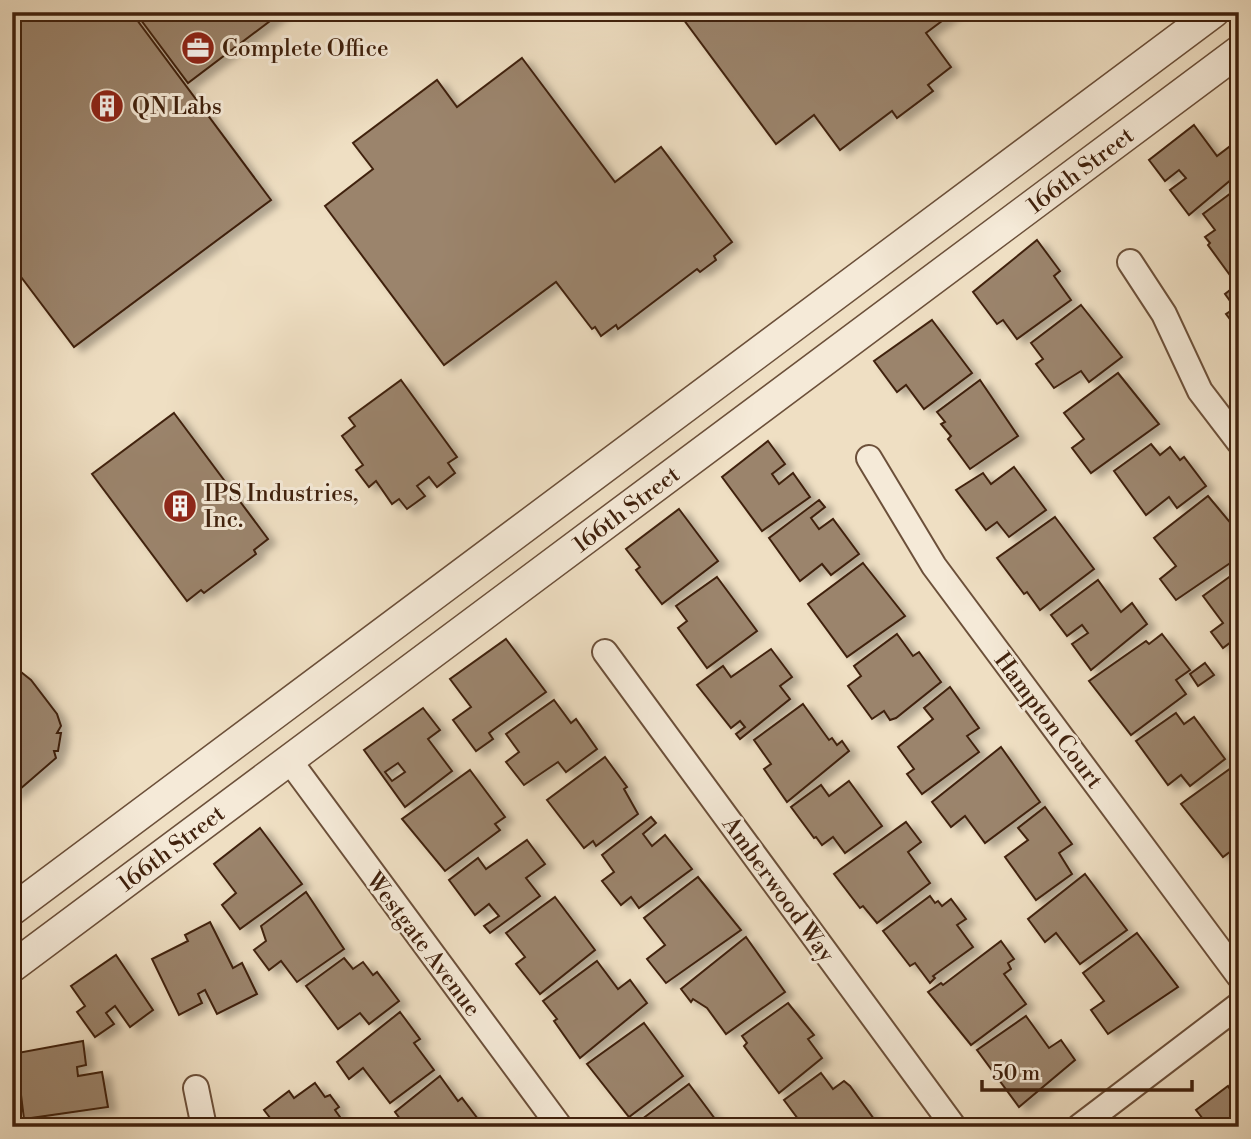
<svg xmlns="http://www.w3.org/2000/svg" width="1251" height="1139" font-family="'Libre Bodoni',serif">
  <defs>
    <filter id="shadow"><feDropShadow dx="8" dy="4.5" stdDeviation="3.5" flood-color="#0004"/></filter>
  </defs>
  <rect width="100%" height="100%" fill="#efdfc3"/>
  <filter id="stains"><feTurbulence type="fractalNoise" baseFrequency=".00286" numOctaves="4"/><feColorMatrix values="0 0 0 0 .2 0 0 0 0 .09 0 0 0 0 .02 0 0 0 .5 -.17"/></filter>
  <radialGradient id="worn" r=".72"><stop offset=".6" stop-color="#630" stop-opacity="0"/><stop offset="1" stop-color="#630" stop-opacity=".3"/></radialGradient>
  <g fill="#9b846c" stroke="#40210d" stroke-width="2" fill-rule="evenodd" filter="url(#shadow)">
    <path d="M 12,12 L 131,12 L 271,200 L 74,347 L 12,265 Z"/>
    <path d="M 135,12 L 282,12 L 188,83 Z"/>
    <path d="M 678,12 L 954,12 L 926,33 L 951,67 L 928,85 L 933,91 L 897,118 L 892,111 L 840,150 L 814,115 L 776,144 Z"/>
    <path d="M 522,58 L 615,182 L 661,147 L 732,242 L 714,256 L 716,260 L 700,272 L 697,269 L 618,329 L 616,325 L 601,336 L 595,327 L 592,329 L 556,282 L 444,365 L 325,206 L 373,169 L 353,143 L 437,80 L 457,107 Z"/>
    <path d="M 1194,125 L 1217,156 L 1229,147 L 1239,160 L 1239,173 L 1189,215 L 1170,190 L 1186,178 L 1179,170 L 1165,181 L 1149,160 Z"/>
    <path d="M 1239,187 L 1239,274 L 1232,278 L 1208,245 L 1210,243 L 1205,237 L 1215,230 L 1203,214 Z"/>
    <path d="M 1037,240 L 1060,271 L 1054,276 L 1071,300 L 1017,339 L 1003,320 L 997,324 L 973,292 Z"/>
    <path d="M 1239,283 L 1239,331 L 1226,314 L 1235,308 L 1225,294 Z"/>
    <path d="M 1081,305 L 1122,357 L 1089,382 L 1081,371 L 1054,388 L 1036,364 L 1043,359 L 1031,343 Z"/>
    <path d="M 932,320 L 972,373 L 924,409 L 906,385 L 897,392 L 874,361 Z"/>
    <path d="M 1118,373 L 1159,424 L 1091,473 L 1072,448 L 1084,439 L 1064,413 Z"/>
    <path d="M 401,380 L 457,457 L 448,463 L 455,473 L 437,487 L 429,477 L 417,486 L 425,496 L 407,509 L 399,499 L 392,504 L 376,481 L 369,487 L 356,470 L 363,465 L 342,436 L 355,426 L 349,418 Z"/>
    <path d="M 980,380 L 1018,436 L 970,469 L 948,439 L 951,436 L 941,424 L 945,422 L 937,412 Z"/>
    <path d="M 174,413 L 268,539 L 254,550 L 256,554 L 204,593 L 201,590 L 187,601 L 92,474 Z"/>
    <path d="M 768,441 L 785,464 L 772,474 L 779,484 L 793,473 L 810,497 L 762,531 L 722,477 Z"/>
    <path d="M 1151,444 L 1160,455 L 1170,447 L 1180,460 L 1184,457 L 1206,486 L 1177,508 L 1169,497 L 1146,515 L 1114,471 Z"/>
    <path d="M 1014,467 L 1046,510 L 1009,537 L 997,522 L 986,530 L 956,490 L 983,473 L 991,484 Z"/>
    <path d="M 1208,496 L 1239,533 L 1239,557 L 1176,600 L 1160,579 L 1176,566 L 1154,538 Z"/>
    <path d="M 819,500 L 825,507 L 811,518 L 819,529 L 833,519 L 859,554 L 831,575 L 822,564 L 800,581 L 769,538 Z"/>
    <path d="M 679,509 L 718,561 L 662,604 L 636,570 L 640,567 L 626,549 Z"/>
    <path d="M 1055,517 L 1094,569 L 1040,610 L 1027,592 L 1024,594 L 997,558 Z"/>
    <path d="M 863,563 L 905,616 L 847,657 L 808,604 Z"/>
    <path d="M 1239,570 L 1239,641 L 1235,639 L 1223,648 L 1211,632 L 1223,623 L 1203,596 Z"/>
    <path d="M 717,577 L 757,631 L 707,668 L 678,628 L 687,621 L 676,606 Z"/>
    <path d="M 1098,580 L 1121,612 L 1132,603 L 1147,624 L 1091,670 L 1072,644 L 1088,633 L 1082,625 L 1067,636 L 1051,615 Z"/>
    <path d="M 897,634 L 913,656 L 919,652 L 941,682 L 896,718 L 890,720 L 884,711 L 872,719 L 848,686 L 861,676 L 854,666 Z"/>
    <path d="M 1162,634 L 1190,670 L 1176,680 L 1186,694 L 1131,735 L 1089,681 L 1146,641 L 1149,644 Z"/>
    <path d="M 506,639 L 546,692 L 489,733 L 493,739 L 476,751 L 453,720 L 471,707 L 450,679 Z"/>
    <path d="M 771,649 L 792,677 L 780,686 L 790,699 L 740,739 L 736,734 L 745,727 L 740,721 L 731,728 L 697,685 L 723,666 L 731,677 Z"/>
    <path d="M 1205,663 L 1214,675 L 1198,686 L 1190,674 Z"/>
    <path d="M 21,672 L 31,680 L 57,714 L 61,726 L 57,733 L 61,733 L 58,751 L 54,751 L 56,758 L 12,796 L 12,679 Z"/>
    <path d="M 950,687 L 979,728 L 967,736 L 979,752 L 922,794 L 907,774 L 914,769 L 898,747 L 933,719 L 924,708 Z"/>
    <path d="M 554,700 L 571,723 L 576,719 L 597,749 L 566,772 L 558,762 L 524,785 L 506,762 L 519,752 L 506,734 Z"/>
    <path d="M 803,704 L 829,740 L 832,738 L 837,745 L 842,741 L 849,751 L 787,802 L 764,769 L 771,764 L 754,740 Z"/>
    <path d="M 423,708 L 440,730 L 428,739 L 452,771 L 405,807 L 364,750 ZM 398,763 L 405,772 L 392,781 L 385,772 Z"/>
    <path d="M 1176,713 L 1184,724 L 1194,717 L 1225,759 L 1190,786 L 1181,775 L 1168,785 L 1136,741 Z"/>
    <path d="M 1001,747 L 1040,802 L 985,843 L 965,816 L 951,827 L 932,802 Z"/>
    <path d="M 605,757 L 627,787 L 624,789 L 638,814 L 596,846 L 593,841 L 584,848 L 547,800 Z"/>
    <path d="M 1238,763 L 1239,845 L 1223,857 L 1181,804 Z"/>
    <path d="M 470,770 L 505,817 L 495,824 L 500,830 L 445,871 L 402,819 Z"/>
    <path d="M 849,781 L 882,826 L 845,853 L 833,837 L 822,845 L 816,837 L 814,838 L 791,807 L 821,785 L 829,796 Z"/>
    <path d="M 1045,807 L 1072,844 L 1059,853 L 1072,874 L 1036,900 L 1005,857 L 1028,840 L 1018,828 Z"/>
    <path d="M 651,817 L 656,823 L 643,834 L 652,846 L 665,835 L 692,869 L 639,908 L 631,897 L 621,905 L 602,881 L 614,872 L 602,855 Z"/>
    <path d="M 906,822 L 921,842 L 908,852 L 930,883 L 877,923 L 863,906 L 860,908 L 834,874 Z"/>
    <path d="M 260,828 L 302,884 L 240,929 L 222,905 L 236,893 L 214,864 Z"/>
    <path d="M 527,840 L 545,864 L 526,878 L 540,896 L 490,933 L 484,926 L 499,916 L 489,904 L 475,915 L 449,880 L 478,858 L 486,869 Z"/>
    <path d="M 1085,874 L 1127,930 L 1080,964 L 1056,933 L 1045,942 L 1028,919 Z"/>
    <path d="M 698,877 L 741,930 L 666,983 L 647,959 L 665,945 L 644,918 Z"/>
    <path d="M 306,892 L 344,949 L 297,982 L 281,961 L 269,970 L 254,950 L 266,941 L 261,926 Z"/>
    <path d="M 930,896 L 935,903 L 938,901 L 942,906 L 951,899 L 966,919 L 957,925 L 973,947 L 933,976 L 935,978 L 930,983 L 915,963 L 910,966 L 883,931 Z"/>
    <path d="M 555,897 L 595,950 L 540,994 L 516,964 L 525,957 L 506,933 Z"/>
    <path d="M 210,922 L 233,968 L 242,963 L 257,994 L 217,1014 L 205,990 L 198,994 L 202,1003 L 179,1015 L 152,959 L 188,941 L 185,935 Z"/>
    <path d="M 1137,933 L 1178,987 L 1108,1034 L 1091,1010 L 1104,1001 L 1083,973 Z"/>
    <path d="M 746,937 L 785,992 L 726,1034 L 707,1008 L 693,999 L 691,1002 L 681,989 Z"/>
    <path d="M 1001,941 L 1014,959 L 1008,963 L 1011,969 L 1004,974 L 1026,1004 L 971,1045 L 928,992 L 941,983 L 943,985 Z"/>
    <path d="M 116,955 L 153,1010 L 130,1027 L 115,1006 L 106,1013 L 114,1024 L 95,1037 L 77,1012 L 85,1006 L 71,986 Z"/>
    <path d="M 344,958 L 353,969 L 363,962 L 373,975 L 377,972 L 399,1001 L 369,1024 L 360,1013 L 338,1029 L 306,986 Z"/>
    <path d="M 597,961 L 618,989 L 630,980 L 647,1003 L 580,1058 L 554,1021 L 557,1019 L 543,1001 Z"/>
    <path d="M 788,1003 L 814,1035 L 808,1039 L 822,1058 L 779,1093 L 744,1046 L 747,1043 L 742,1036 Z"/>
    <path d="M 400,1012 L 420,1039 L 414,1043 L 434,1070 L 390,1103 L 363,1068 L 349,1079 L 337,1062 Z"/>
    <path d="M 1026,1016 L 1049,1048 L 1061,1040 L 1075,1060 L 1019,1107 L 977,1050 Z"/>
    <path d="M 644,1023 L 683,1076 L 629,1117 L 587,1064 Z"/>
    <path d="M 83,1041 L 86,1065 L 77,1067 L 78,1076 L 102,1072 L 108,1107 L 24,1119 L 20,1087 L 12,1089 L 12,1054 Z"/>
    <path d="M 821,1073 L 833,1089 L 844,1081 L 850,1086 L 874,1119 L 863,1127 L 804,1127 L 784,1100 Z"/>
    <path d="M 440,1076 L 458,1101 L 462,1098 L 484,1127 L 406,1127 L 395,1112 Z"/>
    <path d="M 315,1083 L 325,1097 L 330,1095 L 339,1107 L 335,1110 L 347,1127 L 277,1127 L 264,1110 L 289,1091 L 294,1098 Z"/>
    <path d="M 689,1084 L 721,1127 L 636,1127 L 634,1125 Z"/>
    <path d="M 1228,1086 L 1239,1104 L 1239,1127 L 1193,1127 L 1203,1119 L 1196,1110 Z"/>
  </g>
  <g fill="none" stroke-linecap="round" stroke-linejoin="round">
    <g stroke="#6c503a" stroke-width="28">
      <g id="minor">
        <path d="M 1130,262 L 1164,314 L 1200,391 L 1239,442"/>
        <path d="M 869,458 L 934,566 L 1239,976"/>
        <path d="M 605,652 L 954,1127"/>
        <path d="M 289,760 L 560,1127"/>
        <path d="M 196,1088 L 204,1127"/>
        <path d="M 1079,1127 L 1239,1005"/>
      </g>
    </g>
    <g stroke="#6c503a" stroke-width="33">
      <g id="tertiary">
        <path d="M 12,910 L 1214,12"/>
        <path d="M 12,967 L 1239,51"/>
      </g>
    </g>
    <use href="#minor" stroke="#f5ead8" stroke-width="24"/>
    <use href="#tertiary" stroke="#f5ead8" stroke-width="30"/>
  </g>
  <defs>
    <g id="office-disc" transform="scale(1.75)"><circle r="9.5" fill="#8f2418" stroke="#f5ead8"/><path d="M-6-3h4V-5.5h4V-3h4V5H-6ZM-1-4.5V-3h2v-1.5ZM-6 0V1H6V0Z" fill="#fff"/></g>
    <g id="building-disc" transform="scale(1.75)"><circle r="9.5" fill="#8f2418" stroke="#f5ead8"/><path d="M-4-6H4V6H1V3H-1V6H-4ZM-2.5-4.3h1.7v1.8h-1.7ZM.8-4.3h1.7v1.8H.8ZM-2.5-1h1.7V.8h-1.7ZM.8-1h1.7V.8H.8Z" fill="#fff"/></g>
  </defs>
  <g fill-rule="evenodd">
    <use href="#office-disc" x="198" y="48"/>
    <use href="#building-disc" x="107" y="106"/>
    <use href="#building-disc" x="180" y="506"/>
  </g>
  <g text-anchor="middle" stroke-width="6" stroke-linejoin="round" paint-order="stroke">
    <g font-size="23" fill="#40210d" stroke="#f5ead8" text-anchor="start">
      <text x="222" y="56">Complete Office</text>
      <text x="132" y="114">QN Labs</text>
      <text x="204" y="501">IPS Industries,<tspan x="204" dy="26">Inc.</tspan></text>
    </g>
    <g font-size="23" fill="#40210d" stroke="#f5ead8">
      <text transform="translate(1080 170) rotate(-37)" y="8">166th Street</text>
      <text transform="translate(626 509) rotate(-37)" y="8">166th Street</text>
      <text transform="translate(1049 720) rotate(53)" y="8">Hampton Court</text>
      <text transform="translate(171 848) rotate(-37)" y="8">166th Street</text>
      <text transform="translate(779 889) rotate(54)" y="8">Amberwood Way</text>
      <text transform="translate(424 944) rotate(53)" y="8">Westgate Avenue</text>
    </g>
  </g>
  <rect width="1251" height="1139" fill="none" stroke="#efdfc3" stroke-width="42"/>
  <rect x="14" y="14" width="1223" height="1111" fill="none" stroke="#40210d" stroke-width="3.5"/>
  <rect x="21" y="21" width="1209" height="1097" fill="none" stroke="#40210d" stroke-width="2"/>
  <path d="M982 1080v10h210v-10" fill="none" stroke="#40210d" stroke-width="3.5"/>
  <text x="992" y="1080" font-size="21" fill="#40210d" stroke="#f5ead8" stroke-width="5" paint-order="stroke">50 m</text>
  <rect width="100%" height="100%" filter="url(#stains)"/>
  <rect width="100%" height="100%" fill="url(#worn)"/>
</svg>
